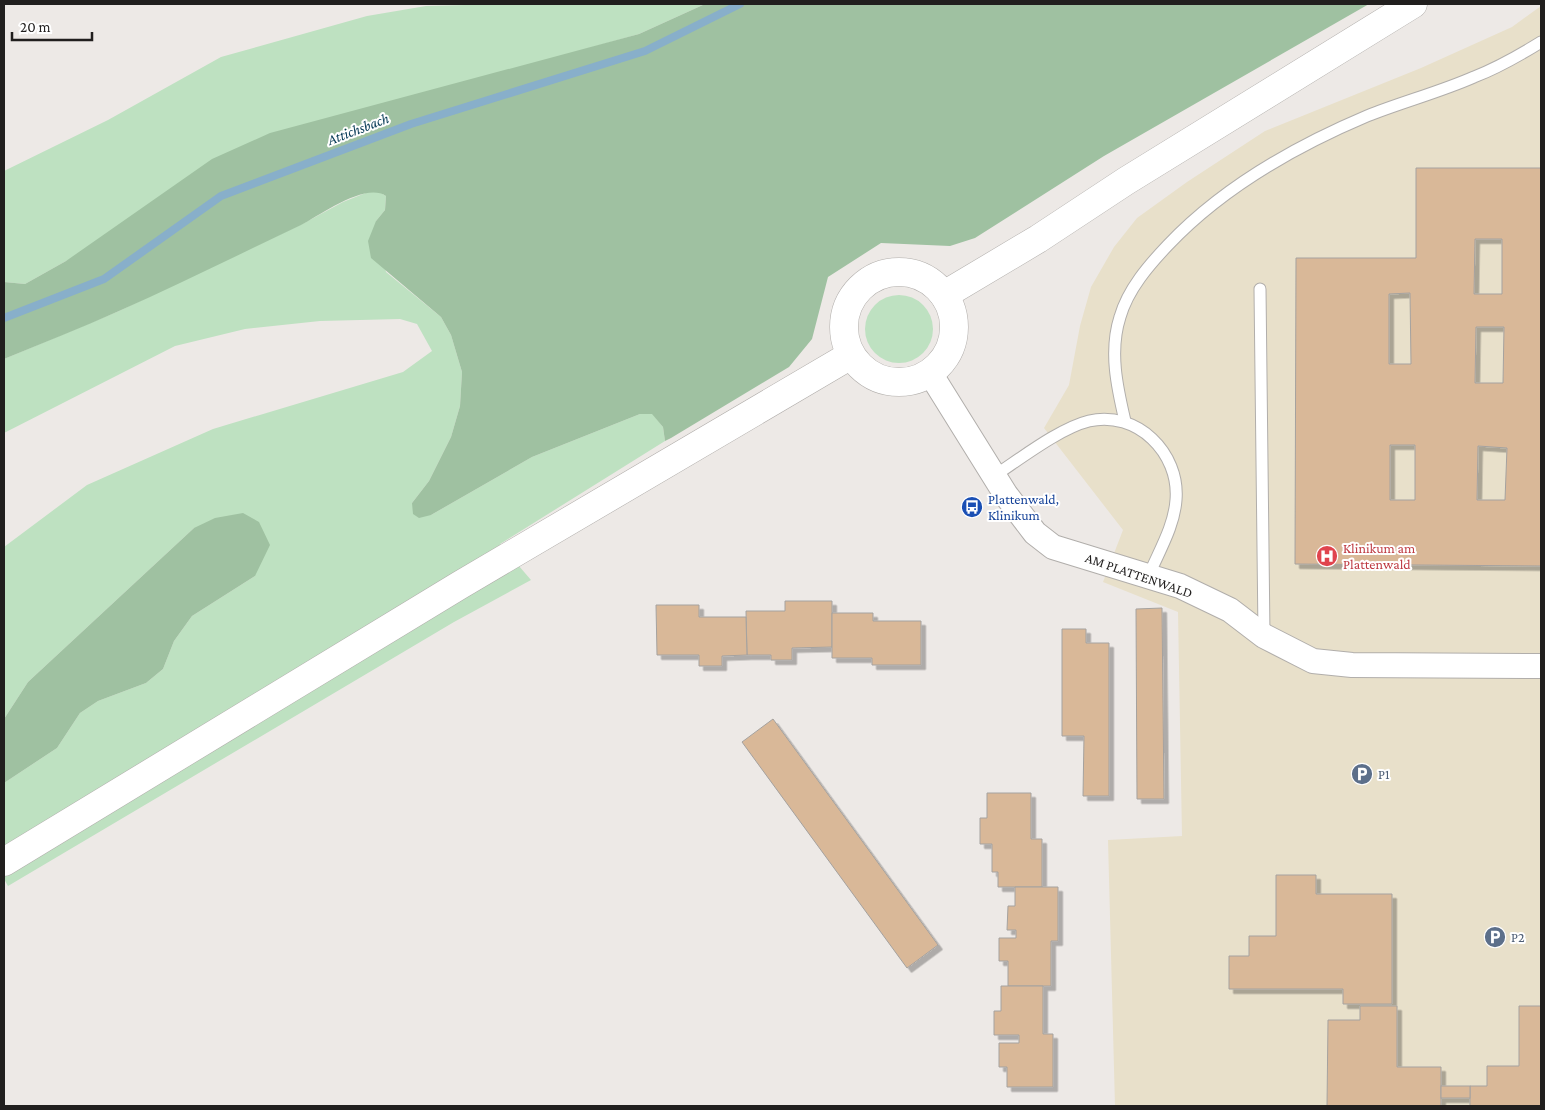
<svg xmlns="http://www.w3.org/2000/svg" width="1545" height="1110" font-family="'Crimson Pro',serif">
  <defs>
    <filter id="shadow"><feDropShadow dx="4.5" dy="4.5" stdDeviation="0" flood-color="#0004"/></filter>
  </defs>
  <rect width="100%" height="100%" fill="#ede9e6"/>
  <path fill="#e8e0ca" d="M 1541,6 L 1541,1106 L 1115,1106 L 1108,840 L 1182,836 L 1178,612 L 1103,582 L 1123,530 L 1044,428 L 1069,385 L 1080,326 L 1091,287 L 1114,247 L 1137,218 L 1187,182 L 1265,131 L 1421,68 L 1512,27 Z"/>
  <g fill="#bee1c1">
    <path d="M 505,4 L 705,4 L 639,34 L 487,77 L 66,261 L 25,284 L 4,282 L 4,171 L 108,120 L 221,57 L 367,16 L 426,6 Z"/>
    <path d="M 378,191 L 386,196 L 385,210 L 376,221 L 386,272 L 441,317 L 451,335 L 462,372 L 460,406 L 451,437 L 429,481 L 412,503 L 431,515 L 532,457 L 640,414 L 652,413 L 663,427 L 665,441 L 500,544 L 531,580 L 454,622 L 8,886 L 4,879 L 4,783 L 57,748 L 80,713 L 98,701 L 146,683 L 163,669 L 174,641 L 192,616 L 255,576 L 194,528 L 28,682 L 4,719 L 4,547 L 87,485 L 213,429 L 403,372 L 432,351 L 417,324 L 400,319 L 320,321 L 245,329 L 175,346 L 4,433 L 4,359 L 119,311 L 306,222 L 343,202 L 368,192 Z"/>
    <circle cx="899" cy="329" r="34"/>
  </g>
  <g fill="#9fc1a1">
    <path d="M 705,4 L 1369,4 L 1104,156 L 975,238 L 950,246 L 881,243 L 828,277 L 812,339 L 789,367 L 671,438 L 665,441 L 663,427 L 652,414 L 640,414 L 532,457 L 431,515 L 419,518 L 413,514 L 412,503 L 429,481 L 451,437 L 460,406 L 462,372 L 451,335 L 441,317 L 371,258 L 368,241 L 376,221 L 385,210 L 386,196 C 365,182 321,215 301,225 C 240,254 180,284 119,311 C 81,328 42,343 4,359 L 4,282 L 25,284 L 66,261 L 212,159 L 270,133 L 639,34 Z"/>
    <path d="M 243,513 L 259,522 L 270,545 L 255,576 L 192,616 L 174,641 L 163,669 L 146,683 L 98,701 L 80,713 L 57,748 L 4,783 L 4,719 L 28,682 L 194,528 L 215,518 Z"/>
  </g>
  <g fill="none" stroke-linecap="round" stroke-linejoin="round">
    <path stroke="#88afca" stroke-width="8" d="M 4,318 L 104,279 L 221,196 L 411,124 L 645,51 L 740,4"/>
  </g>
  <g fill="#d9b898" stroke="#a5a29f" fill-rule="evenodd" filter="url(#shadow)">
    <path d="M 1416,168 L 1541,168 L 1541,566 L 1295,564 L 1296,258 L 1416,258 ZM 1475,239 L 1502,239 L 1502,294 L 1474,294 ZM 1410,293 L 1411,364 L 1389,364 L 1389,294 ZM 1476,327 L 1504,327 L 1503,383 L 1475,383 ZM 1390,445 L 1415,445 L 1415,500 L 1390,500 ZM 1478,446 L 1507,448 L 1505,500 L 1477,500 Z"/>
    <path d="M 785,601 L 832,601 L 832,647 L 792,648 L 792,660 L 771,660 L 771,655 L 747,655 L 746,611 L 785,611 Z"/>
    <path d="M 656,605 L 699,605 L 699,617 L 746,617 L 747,655 L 722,656 L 722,666 L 699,666 L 699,655 L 657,655 Z"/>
    <path d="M 1162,608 L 1164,799 L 1137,799 L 1136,609 Z"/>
    <path d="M 832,613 L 873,613 L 873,621 L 921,621 L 921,665 L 872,665 L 872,658 L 832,658 Z"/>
    <path d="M 1062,629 L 1086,629 L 1086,643 L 1109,643 L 1109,796 L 1083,796 L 1084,736 L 1062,736 Z"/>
    <path d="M 773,719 L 938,945 L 907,968 L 742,742 Z"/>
    <path d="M 987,793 L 1031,793 L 1031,839 L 1042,839 L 1042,887 L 998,887 L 998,872 L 992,872 L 992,844 L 980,844 L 980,818 L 987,818 Z"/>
    <path d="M 1276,875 L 1316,875 L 1316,894 L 1392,894 L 1392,1004 L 1343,1004 L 1343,989 L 1229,989 L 1229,956 L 1249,956 L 1249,936 L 1276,936 Z"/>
    <path d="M 1015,887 L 1058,887 L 1058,941 L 1051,941 L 1051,986 L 1008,986 L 1008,961 L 999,961 L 999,938 L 1016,938 L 1016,930 L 1007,930 L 1008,906 L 1015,906 Z"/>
    <path d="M 1001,986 L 1043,986 L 1043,1034 L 1053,1034 L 1053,1087 L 1007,1087 L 1007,1067 L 999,1067 L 999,1043 L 1019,1043 L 1019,1035 L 994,1035 L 994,1011 L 1001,1011 Z"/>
    <path d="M 1360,1006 L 1397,1006 L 1397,1067 L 1441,1067 L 1441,1106 L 1327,1106 L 1328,1020 L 1360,1020 Z"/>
    <path d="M 1519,1006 L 1541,1006 L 1541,1106 L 1470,1106 L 1470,1086 L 1487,1086 L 1487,1066 L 1519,1066 Z"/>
    <rect x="1441" y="1086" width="29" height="12"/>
  </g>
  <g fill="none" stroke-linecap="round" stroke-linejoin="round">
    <g stroke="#b1aeab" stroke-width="13">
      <g id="lane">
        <path d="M 1260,289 L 1264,635"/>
        <path d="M 1125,421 C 1117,387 1109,351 1120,317 C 1128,289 1149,265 1168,245 C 1222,188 1296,146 1367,116 C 1402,102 1440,92 1474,77 C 1497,68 1520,55 1541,42"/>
        <path d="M 994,476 C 1020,459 1060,428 1089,421 C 1137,410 1180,453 1176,500 C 1174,527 1159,551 1149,575"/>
      </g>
    </g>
    <g stroke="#b1aeab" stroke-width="26">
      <path id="street" d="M 930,373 L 1006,495 L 1035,533 L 1053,547 L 1180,586 L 1230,610 L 1264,636 L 1313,661 L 1352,665 L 1541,666"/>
    </g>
    <g stroke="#b1aeab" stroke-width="29">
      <g id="secondary">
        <circle cx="899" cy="327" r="55"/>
        <path d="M 944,295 L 1038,239 L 1126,181 L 1413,4"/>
        <path d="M 4,862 L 460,585 L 851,355"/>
      </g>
    </g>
    <use href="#lane" stroke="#fff" stroke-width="11"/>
    <use href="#street" stroke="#fff" stroke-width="24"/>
    <use href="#secondary" stroke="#fff" stroke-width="28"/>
  </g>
  <defs>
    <g id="bus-disc" transform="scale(1.125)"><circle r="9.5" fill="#1a4fb4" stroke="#fff"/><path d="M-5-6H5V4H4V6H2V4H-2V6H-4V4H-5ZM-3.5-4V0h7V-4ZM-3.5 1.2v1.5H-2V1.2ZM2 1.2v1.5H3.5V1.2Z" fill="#fff"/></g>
    <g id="hospital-disc" transform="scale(1.125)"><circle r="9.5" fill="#e0444e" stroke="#fff"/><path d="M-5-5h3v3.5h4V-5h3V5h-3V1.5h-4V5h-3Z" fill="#fff"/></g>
    <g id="parking-disc" transform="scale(1.125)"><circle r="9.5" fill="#5c6f8a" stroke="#fff"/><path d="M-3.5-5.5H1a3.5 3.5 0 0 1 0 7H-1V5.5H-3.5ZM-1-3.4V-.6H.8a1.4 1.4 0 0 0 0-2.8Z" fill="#fff"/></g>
  </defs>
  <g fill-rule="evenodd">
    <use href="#bus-disc" x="972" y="507"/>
    <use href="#hospital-disc" x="1327" y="556"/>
    <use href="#parking-disc" x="1362" y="774"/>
    <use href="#parking-disc" x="1495" y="937"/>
  </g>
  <g text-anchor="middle" stroke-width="4" stroke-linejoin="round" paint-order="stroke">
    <g font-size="14" fill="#164399" stroke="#fff" text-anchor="start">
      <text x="988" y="504">Plattenwald,<tspan x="988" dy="16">Klinikum</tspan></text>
    </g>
    <g font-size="14" fill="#be3a42" stroke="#fff" text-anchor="start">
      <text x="1343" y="553">Klinikum am<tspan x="1343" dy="16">Plattenwald</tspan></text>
    </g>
    <g font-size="14" fill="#211f1e" stroke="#fff">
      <text transform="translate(1139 575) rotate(19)" y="5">AM PLATTENWALD</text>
    </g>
    <g font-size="14" fill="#4e5e75" stroke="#fff" text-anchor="start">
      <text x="1378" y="779">P1</text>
      <text x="1511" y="942">P2</text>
    </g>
    <g font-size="15" font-style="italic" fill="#053955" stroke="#fff">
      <text transform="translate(358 129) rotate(-21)" y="5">Attichsbach</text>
    </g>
  </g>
  <rect width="1545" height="1110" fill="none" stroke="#211f1e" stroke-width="10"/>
  <path d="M12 32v8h80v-8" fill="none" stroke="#211f1e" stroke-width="2.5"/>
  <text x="20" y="32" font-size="15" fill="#211f1e" stroke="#ffffff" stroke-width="4" paint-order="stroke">20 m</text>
</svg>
